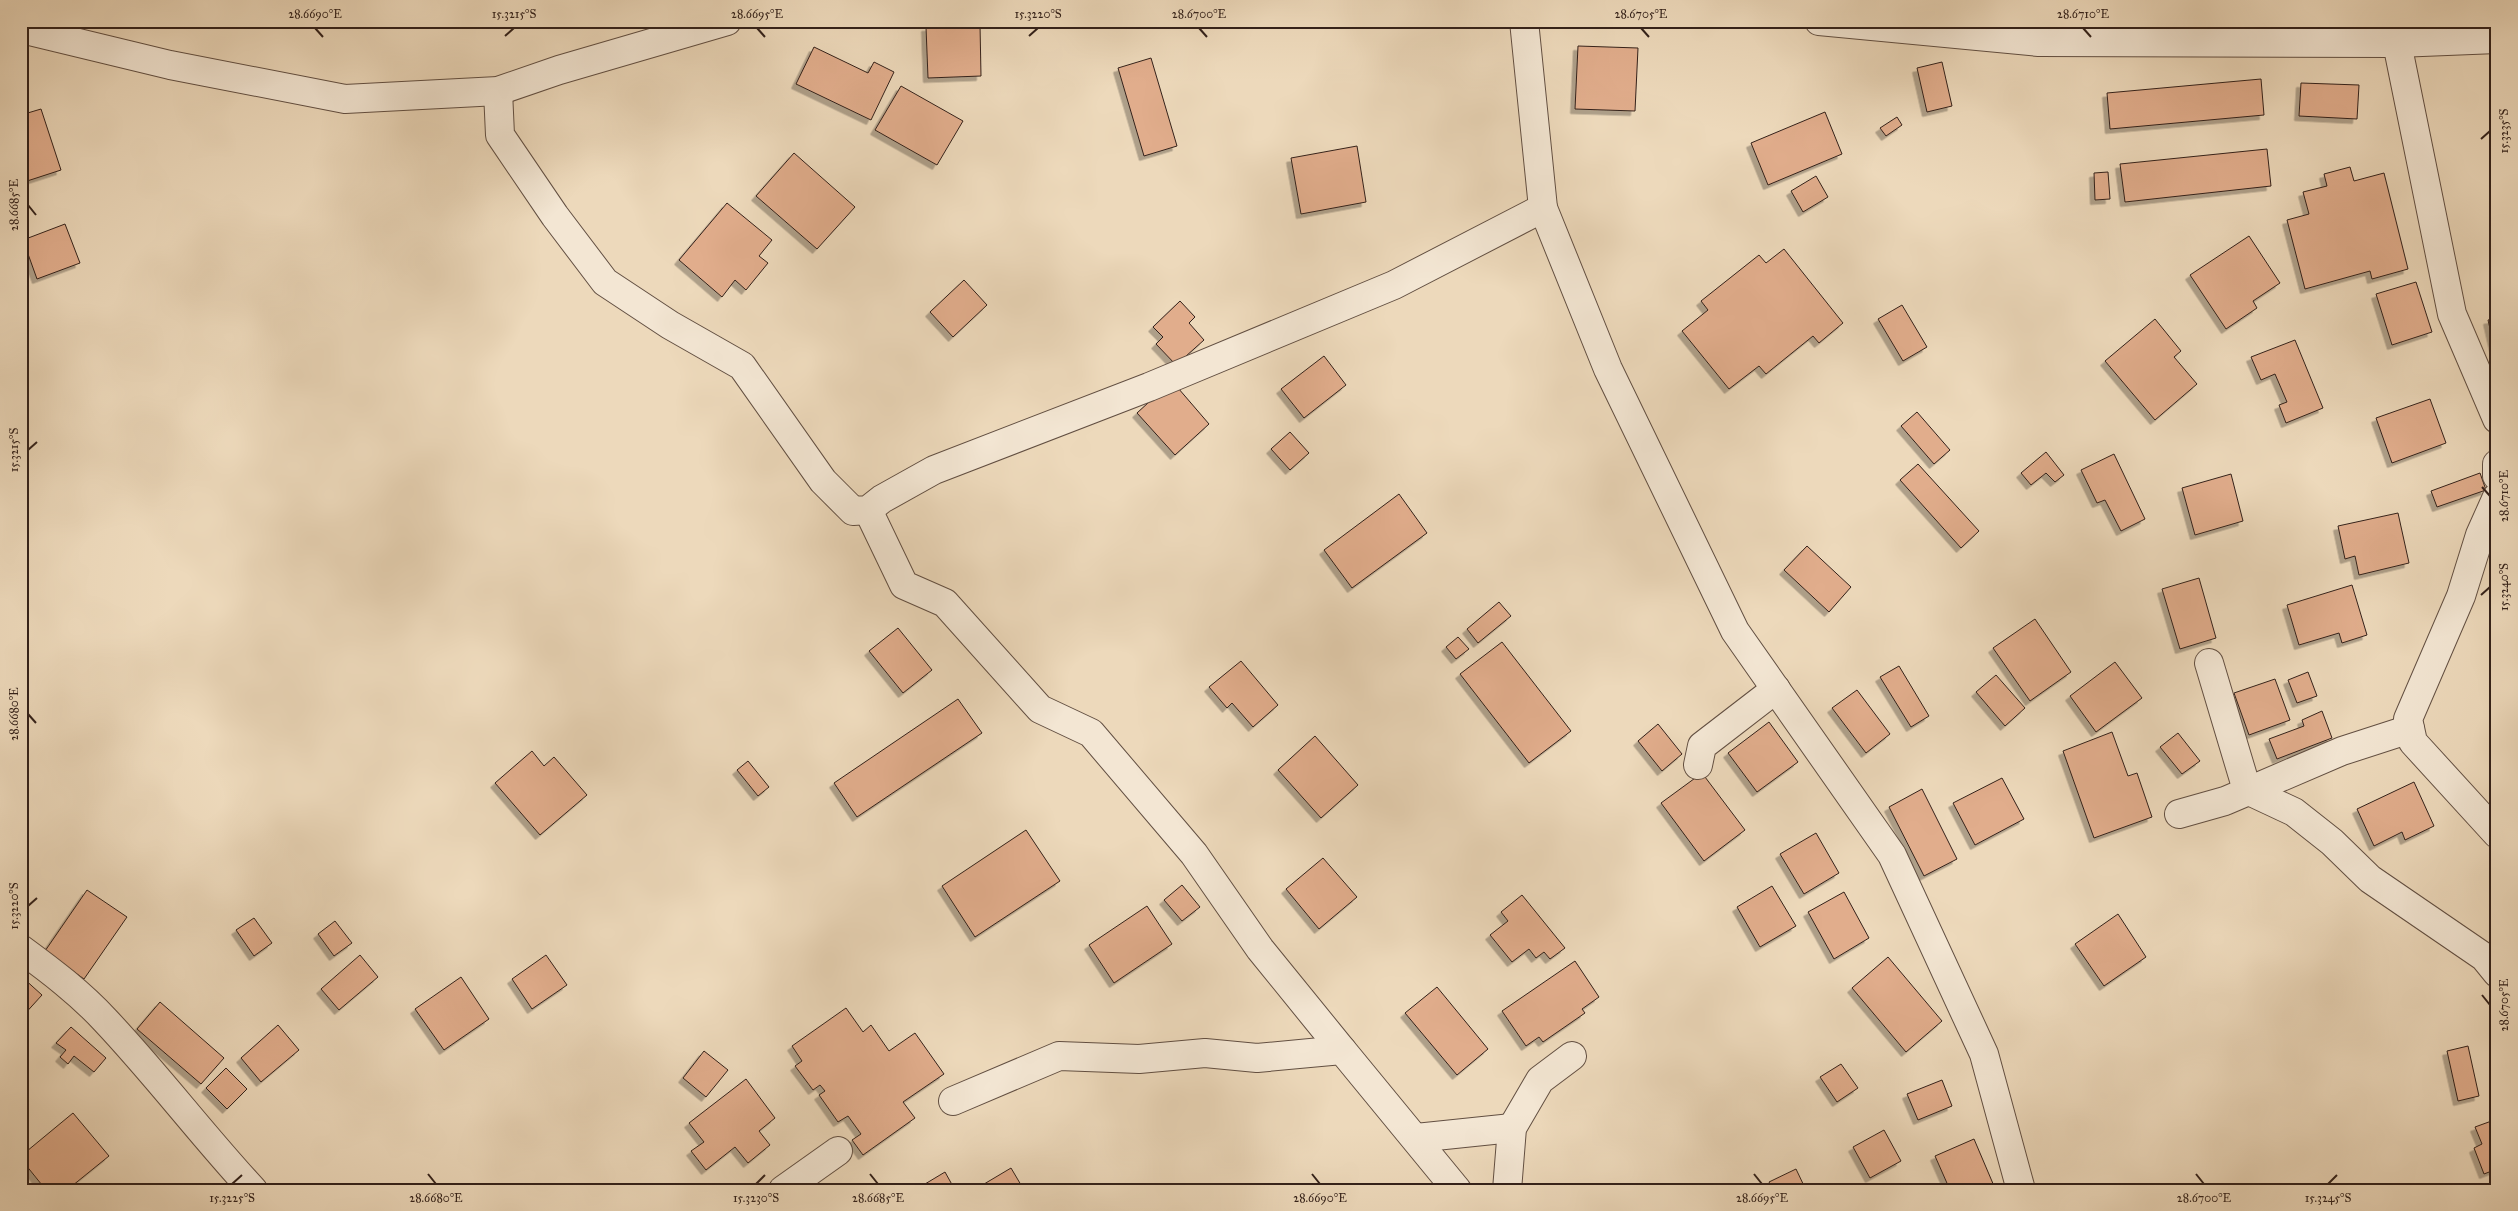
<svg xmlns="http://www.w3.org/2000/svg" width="2518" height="1211" font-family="'IM FELL Great Primer',serif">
  <defs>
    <filter id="shadow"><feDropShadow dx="-4.5" dy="4.5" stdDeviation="0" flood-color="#0004"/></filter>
  </defs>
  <rect width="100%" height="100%" fill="#edd9bb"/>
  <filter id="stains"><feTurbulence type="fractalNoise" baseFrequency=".004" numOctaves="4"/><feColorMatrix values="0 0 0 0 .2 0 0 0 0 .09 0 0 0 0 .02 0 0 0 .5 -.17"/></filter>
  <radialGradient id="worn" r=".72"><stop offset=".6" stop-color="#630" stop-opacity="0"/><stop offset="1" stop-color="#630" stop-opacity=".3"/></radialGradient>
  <g fill="#e1ad8c" stroke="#33211a" filter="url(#shadow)">
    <path d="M 2289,21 L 2368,21 L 2369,35 L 2291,42 Z"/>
    <path d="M 980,25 L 981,76 L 928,78 L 926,27 Z"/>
    <path d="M 1578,46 L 1638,48 L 1635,111 L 1575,109 Z"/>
    <path d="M 814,47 L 868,73 L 874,62 L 894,72 L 871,120 L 796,84 Z"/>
    <path d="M 1151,58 L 1177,146 L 1144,156 L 1118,68 Z"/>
    <path d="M 1942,62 L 1952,106 L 1927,112 L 1917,68 Z"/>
    <path d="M 2261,79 L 2264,115 L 2110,129 L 2107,93 Z"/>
    <path d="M 2301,83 L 2359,85 L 2357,119 L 2299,116 Z"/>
    <path d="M 901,86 L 963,121 L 937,165 L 875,130 Z"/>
    <path d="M 41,109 L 61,170 L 21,183 L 21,115 Z"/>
    <path d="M 1825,112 L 1842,154 L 1768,185 L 1751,143 Z"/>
    <path d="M 1897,117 L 1902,125 L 1886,136 L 1880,128 Z"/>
    <path d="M 1357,146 L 1366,202 L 1301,214 L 1291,158 Z"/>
    <path d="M 2267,149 L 2271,186 L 2125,202 L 2120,164 Z"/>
    <path d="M 794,153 L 855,207 L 817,249 L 756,196 Z"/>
    <path d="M 2350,167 L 2354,181 L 2384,173 L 2408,269 L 2372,279 L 2370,271 L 2305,289 L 2287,220 L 2309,214 L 2303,192 L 2327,186 L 2324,174 Z"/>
    <path d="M 2108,172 L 2110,199 L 2095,200 L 2094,173 Z"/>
    <path d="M 1816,176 L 1828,197 L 1803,212 L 1791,191 Z"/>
    <path d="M 727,203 L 772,240 L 759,256 L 768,263 L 746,290 L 735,280 L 722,297 L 679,260 Z"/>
    <path d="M 65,224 L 80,263 L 37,279 L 23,240 Z"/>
    <path d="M 2249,236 L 2280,283 L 2253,301 L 2257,308 L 2226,329 L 2190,275 Z"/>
    <path d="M 1784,249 L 1843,323 L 1819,343 L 1813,336 L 1766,374 L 1759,366 L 1729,389 L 1682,331 L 1708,310 L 1701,301 L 1759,255 L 1766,263 Z"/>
    <path d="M 964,280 L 987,305 L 953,337 L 930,312 Z"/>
    <path d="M 2416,282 L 2432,332 L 2392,345 L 2376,294 Z"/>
    <path d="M 1180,301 L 1195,317 L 1189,323 L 1204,340 L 1176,365 L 1156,344 L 1163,337 L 1153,327 Z"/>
    <path d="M 1902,305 L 1927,347 L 1903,361 L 1878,319 Z"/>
    <path d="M 2497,318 L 2497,355 L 2496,355 L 2488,320 Z"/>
    <path d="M 2155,319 L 2181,351 L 2174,357 L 2197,384 L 2155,420 L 2105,361 Z"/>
    <path d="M 2295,340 L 2323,408 L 2286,423 L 2279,405 L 2287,402 L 2275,374 L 2261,380 L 2251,357 Z"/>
    <path d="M 1324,356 L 1346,385 L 1304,418 L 1281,389 Z"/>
    <path d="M 1172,381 L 1209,424 L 1175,455 L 1137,413 Z"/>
    <path d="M 2430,399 L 2446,443 L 2392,463 L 2376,418 Z"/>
    <path d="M 1917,412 L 1950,450 L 1934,464 L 1901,426 Z"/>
    <path d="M 1290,432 L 1309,453 L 1290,470 L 1271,449 Z"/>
    <path d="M 2046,452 L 2064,475 L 2055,482 L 2046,473 L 2031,485 L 2021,473 Z"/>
    <path d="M 2114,454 L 2145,519 L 2121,531 L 2105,500 L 2097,503 L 2081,470 Z"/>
    <path d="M 1918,464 L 1979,531 L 1961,548 L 1900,480 Z"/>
    <path d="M 2480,473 L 2486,490 L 2437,507 L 2431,491 Z"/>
    <path d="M 2231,474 L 2243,521 L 2195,535 L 2182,488 Z"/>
    <path d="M 1399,494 L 1427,533 L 1352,588 L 1324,550 Z"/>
    <path d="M 2398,513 L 2409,563 L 2359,575 L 2355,556 L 2345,559 L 2338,526 Z"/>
    <path d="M 1807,546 L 1851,587 L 1829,612 L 1784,570 Z"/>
    <path d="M 2199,578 L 2216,638 L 2180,649 L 2162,589 Z"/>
    <path d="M 2352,585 L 2367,635 L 2342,643 L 2339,633 L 2299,645 L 2287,605 Z"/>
    <path d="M 1499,602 L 1511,616 L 1478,643 L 1467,629 Z"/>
    <path d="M 2035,619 L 2071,672 L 2030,701 L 1993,648 Z"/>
    <path d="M 898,628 L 932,670 L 903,693 L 869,651 Z"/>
    <path d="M 1458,637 L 1469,649 L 1456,659 L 1446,647 Z"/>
    <path d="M 1502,642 L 1571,731 L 1529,763 L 1460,674 Z"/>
    <path d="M 1241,661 L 1278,705 L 1253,727 L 1232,703 L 1227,708 L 1209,687 Z"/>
    <path d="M 2115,662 L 2142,698 L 2096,732 L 2070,696 Z"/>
    <path d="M 1899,666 L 1929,716 L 1911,727 L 1880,677 Z"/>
    <path d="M 2308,672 L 2317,696 L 2297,703 L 2288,680 Z"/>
    <path d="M 1996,675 L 2025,708 L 2005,726 L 1976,692 Z"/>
    <path d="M 2275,679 L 2290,720 L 2249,735 L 2234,693 Z"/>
    <path d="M 1857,690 L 1890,734 L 1866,753 L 1832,708 Z"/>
    <path d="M 958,699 L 982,733 L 857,817 L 834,783 Z"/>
    <path d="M 2322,711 L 2332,738 L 2277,759 L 2269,739 L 2304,726 L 2302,720 Z"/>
    <path d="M 1769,722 L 1798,762 L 1757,792 L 1728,753 Z"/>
    <path d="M 1658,724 L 1682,754 L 1662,771 L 1638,741 Z"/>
    <path d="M 2112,732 L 2128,776 L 2137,773 L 2152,817 L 2094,838 L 2063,751 Z"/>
    <path d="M 2178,733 L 2200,761 L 2182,774 L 2160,747 Z"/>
    <path d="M 1315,736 L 1358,785 L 1321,818 L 1278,770 Z"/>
    <path d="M 532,751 L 544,766 L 554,757 L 587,795 L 540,835 L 495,783 Z"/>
    <path d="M 748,761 L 769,787 L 758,796 L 737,770 Z"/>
    <path d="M 1702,773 L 1745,830 L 1704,861 L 1661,803 Z"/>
    <path d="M 2002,778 L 2024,819 L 1975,845 L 1953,803 Z"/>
    <path d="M 2414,782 L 2434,826 L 2405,840 L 2402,832 L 2374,846 L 2357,809 Z"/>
    <path d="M 1922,789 L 1957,859 L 1924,876 L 1889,807 Z"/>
    <path d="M 1026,830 L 1060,881 L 975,937 L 942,886 Z"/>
    <path d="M 1816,833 L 1839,873 L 1804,894 L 1780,854 Z"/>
    <path d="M 1323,858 L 1357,897 L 1319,929 L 1286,889 Z"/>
    <path d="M 1182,885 L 1200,907 L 1182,921 L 1164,900 Z"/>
    <path d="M 1772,886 L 1796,926 L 1760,947 L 1737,907 Z"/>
    <path d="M 87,890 L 127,917 L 84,979 L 45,951 Z"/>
    <path d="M 1844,892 L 1869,938 L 1834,959 L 1808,912 Z"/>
    <path d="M 1522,895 L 1565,948 L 1550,959 L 1544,952 L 1536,958 L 1529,949 L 1512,962 L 1490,935 L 1508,921 L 1501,912 Z"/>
    <path d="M 1147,906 L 1172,944 L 1114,983 L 1089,945 Z"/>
    <path d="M 2118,914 L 2146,957 L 2104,986 L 2075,944 Z"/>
    <path d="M 254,918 L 272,943 L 254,956 L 236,930 Z"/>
    <path d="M 335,921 L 352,943 L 334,956 L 318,934 Z"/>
    <path d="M 360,955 L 378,977 L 339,1010 L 321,989 Z"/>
    <path d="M 546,955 L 567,985 L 532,1009 L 512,979 Z"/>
    <path d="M 1888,957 L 1942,1021 L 1906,1052 L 1852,988 Z"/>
    <path d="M 1575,961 L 1599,997 L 1582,1009 L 1585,1013 L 1543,1042 L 1539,1037 L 1526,1046 L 1502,1011 Z"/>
    <path d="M 22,977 L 42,995 L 21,1018 L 21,978 Z"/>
    <path d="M 461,977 L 489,1019 L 444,1050 L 415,1009 Z"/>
    <path d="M 1437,987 L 1488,1049 L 1457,1075 L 1405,1013 Z"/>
    <path d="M 160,1002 L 224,1058 L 201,1084 L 137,1029 Z"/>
    <path d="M 846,1008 L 863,1032 L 871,1025 L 889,1051 L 915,1033 L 944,1074 L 903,1102 L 915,1118 L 863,1155 L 852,1140 L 861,1134 L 848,1116 L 838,1122 L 819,1095 L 825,1091 L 820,1085 L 813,1090 L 795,1066 L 802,1061 L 792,1046 Z"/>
    <path d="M 278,1025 L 299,1050 L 261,1082 L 241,1058 Z"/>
    <path d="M 71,1027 L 106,1058 L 94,1072 L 74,1056 L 68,1064 L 60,1057 L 66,1050 L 56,1043 Z"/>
    <path d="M 2468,1046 L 2479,1096 L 2458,1101 L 2447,1051 Z"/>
    <path d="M 704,1051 L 728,1070 L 706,1097 L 683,1078 Z"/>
    <path d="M 1841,1064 L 1858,1088 L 1837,1102 L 1820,1077 Z"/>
    <path d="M 226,1068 L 247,1089 L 227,1109 L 206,1088 Z"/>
    <path d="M 746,1079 L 775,1118 L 759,1131 L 770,1145 L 748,1163 L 735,1147 L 706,1170 L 691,1151 L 704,1142 L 689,1123 Z"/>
    <path d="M 1942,1080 L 1952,1106 L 1918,1120 L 1907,1094 Z"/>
    <path d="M 73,1113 L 109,1156 L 67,1190 L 46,1190 L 21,1159 L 21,1156 Z"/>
    <path d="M 2497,1119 L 2497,1169 L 2484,1174 L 2474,1148 L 2482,1144 L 2475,1127 Z"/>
    <path d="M 1884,1130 L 1901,1161 L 1870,1178 L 1853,1147 Z"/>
    <path d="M 1974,1139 L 1994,1186 L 1985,1190 L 1950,1190 L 1935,1156 Z"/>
    <path d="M 1011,1168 L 1024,1190 L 974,1190 Z"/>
    <path d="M 1796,1169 L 1806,1190 L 1773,1190 L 1769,1182 Z"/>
    <path d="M 945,1172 L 955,1190 L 915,1190 Z"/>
  </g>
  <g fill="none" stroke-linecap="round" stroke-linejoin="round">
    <g stroke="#624f42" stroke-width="30">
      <g id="street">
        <path d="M 1524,21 L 1543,208 L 1608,369 L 1735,631 L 1892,855 L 1984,1054 L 2021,1190"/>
        <path d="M 1819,21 L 2039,42 L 2397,43 L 2497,39"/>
        <path d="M 2395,21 L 2397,43 L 2452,314 L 2497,419"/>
        <path d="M 21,29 L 170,65 L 345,99 L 498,91 L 559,70 L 727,21"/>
        <path d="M 498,91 L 500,135 L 555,216 L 605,282 L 670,325 L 742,366 L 823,481 L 853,511 L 868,510 L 882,499 L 934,470 L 1149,387 L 1394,285 L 1543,208"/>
        <path d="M 2497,464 L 2497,476"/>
        <path d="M 2497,497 L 2480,535 L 2461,596 L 2408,719 L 2413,742 L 2497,834"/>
        <path d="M 868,510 L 904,585 L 945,603 L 1040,709 L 1091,733 L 1194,854 L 1260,949 L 1342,1050"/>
        <path d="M 2209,663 L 2247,790 L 2294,812 L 2332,842 L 2370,879 L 2484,957 L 2497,973"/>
        <path d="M 1698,765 L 1702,746 L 1776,689"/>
        <path d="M 2179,814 L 2225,801 L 2342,751 L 2410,729"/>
        <path d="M 21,949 C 51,971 80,993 105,1020 C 157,1075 202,1135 253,1190"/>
        <path d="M 953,1101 L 1059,1056 L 1139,1059 L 1205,1053 L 1257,1058 L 1342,1050 L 1457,1190"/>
        <path d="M 1416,1138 L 1512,1128"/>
        <path d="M 783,1190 L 838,1151"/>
        <path d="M 1507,1190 L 1512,1128 L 1540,1080 L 1572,1056"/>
      </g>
    </g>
    <use href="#street" stroke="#f3e6d3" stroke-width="28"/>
  </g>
  <path fill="none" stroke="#33211a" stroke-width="2" d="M 315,28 L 323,37M 757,28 L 765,37M 1199,28 L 1207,37M 1641,28 L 1649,37M 2083,28 L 2091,37M 505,36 L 514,28M 1029,36 L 1038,28M 2481,139 L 2490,131M 28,205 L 36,215M 28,450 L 37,442M 2482,487 L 2490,496M 2481,595 L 2490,587M 28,714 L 36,723M 28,906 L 37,898M 2482,995 L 2490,1005M 428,1174 L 436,1184M 870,1174 L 878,1184M 1312,1174 L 1320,1184M 1754,1174 L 1762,1184M 2196,1174 L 2204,1184M 232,1184 L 242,1175M 756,1184 L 765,1175M 2328,1184 L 2337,1175"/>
  <rect width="2518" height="1211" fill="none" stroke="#edd9bb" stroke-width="55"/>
  <rect x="28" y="28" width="2462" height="1156" fill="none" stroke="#33211a" stroke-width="2"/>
  <g font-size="12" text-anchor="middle" fill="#33211a">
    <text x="315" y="18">28.6690°E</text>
    <text x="514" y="18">15.3215°S</text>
    <text x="757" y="18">28.6695°E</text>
    <text x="1038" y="18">15.3220°S</text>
    <text x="1199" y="18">28.6700°E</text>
    <text x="1641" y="18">28.6705°E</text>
    <text x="2083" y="18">28.6710°E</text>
    <text transform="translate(2504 131) rotate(-90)" y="4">15.3235°S</text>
    <text transform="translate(14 205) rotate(-90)" y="4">28.6685°E</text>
    <text transform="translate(14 450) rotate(-90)" y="4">15.3215°S</text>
    <text transform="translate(2504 496) rotate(-90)" y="4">28.6710°E</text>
    <text transform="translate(2504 587) rotate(-90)" y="4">15.3240°S</text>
    <text transform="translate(14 714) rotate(-90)" y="4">28.6680°E</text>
    <text transform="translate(14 906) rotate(-90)" y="4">15.3220°S</text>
    <text transform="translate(2504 1005) rotate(-90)" y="4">28.6705°E</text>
    <text x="232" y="1202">15.3225°S</text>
    <text x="436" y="1202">28.6680°E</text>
    <text x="756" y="1202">15.3230°S</text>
    <text x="878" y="1202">28.6685°E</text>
    <text x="1320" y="1202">28.6690°E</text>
    <text x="1762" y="1202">28.6695°E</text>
    <text x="2204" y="1202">28.6700°E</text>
    <text x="2328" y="1202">15.3245°S</text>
  </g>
  <rect width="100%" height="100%" filter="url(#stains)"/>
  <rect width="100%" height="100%" fill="url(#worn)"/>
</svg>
